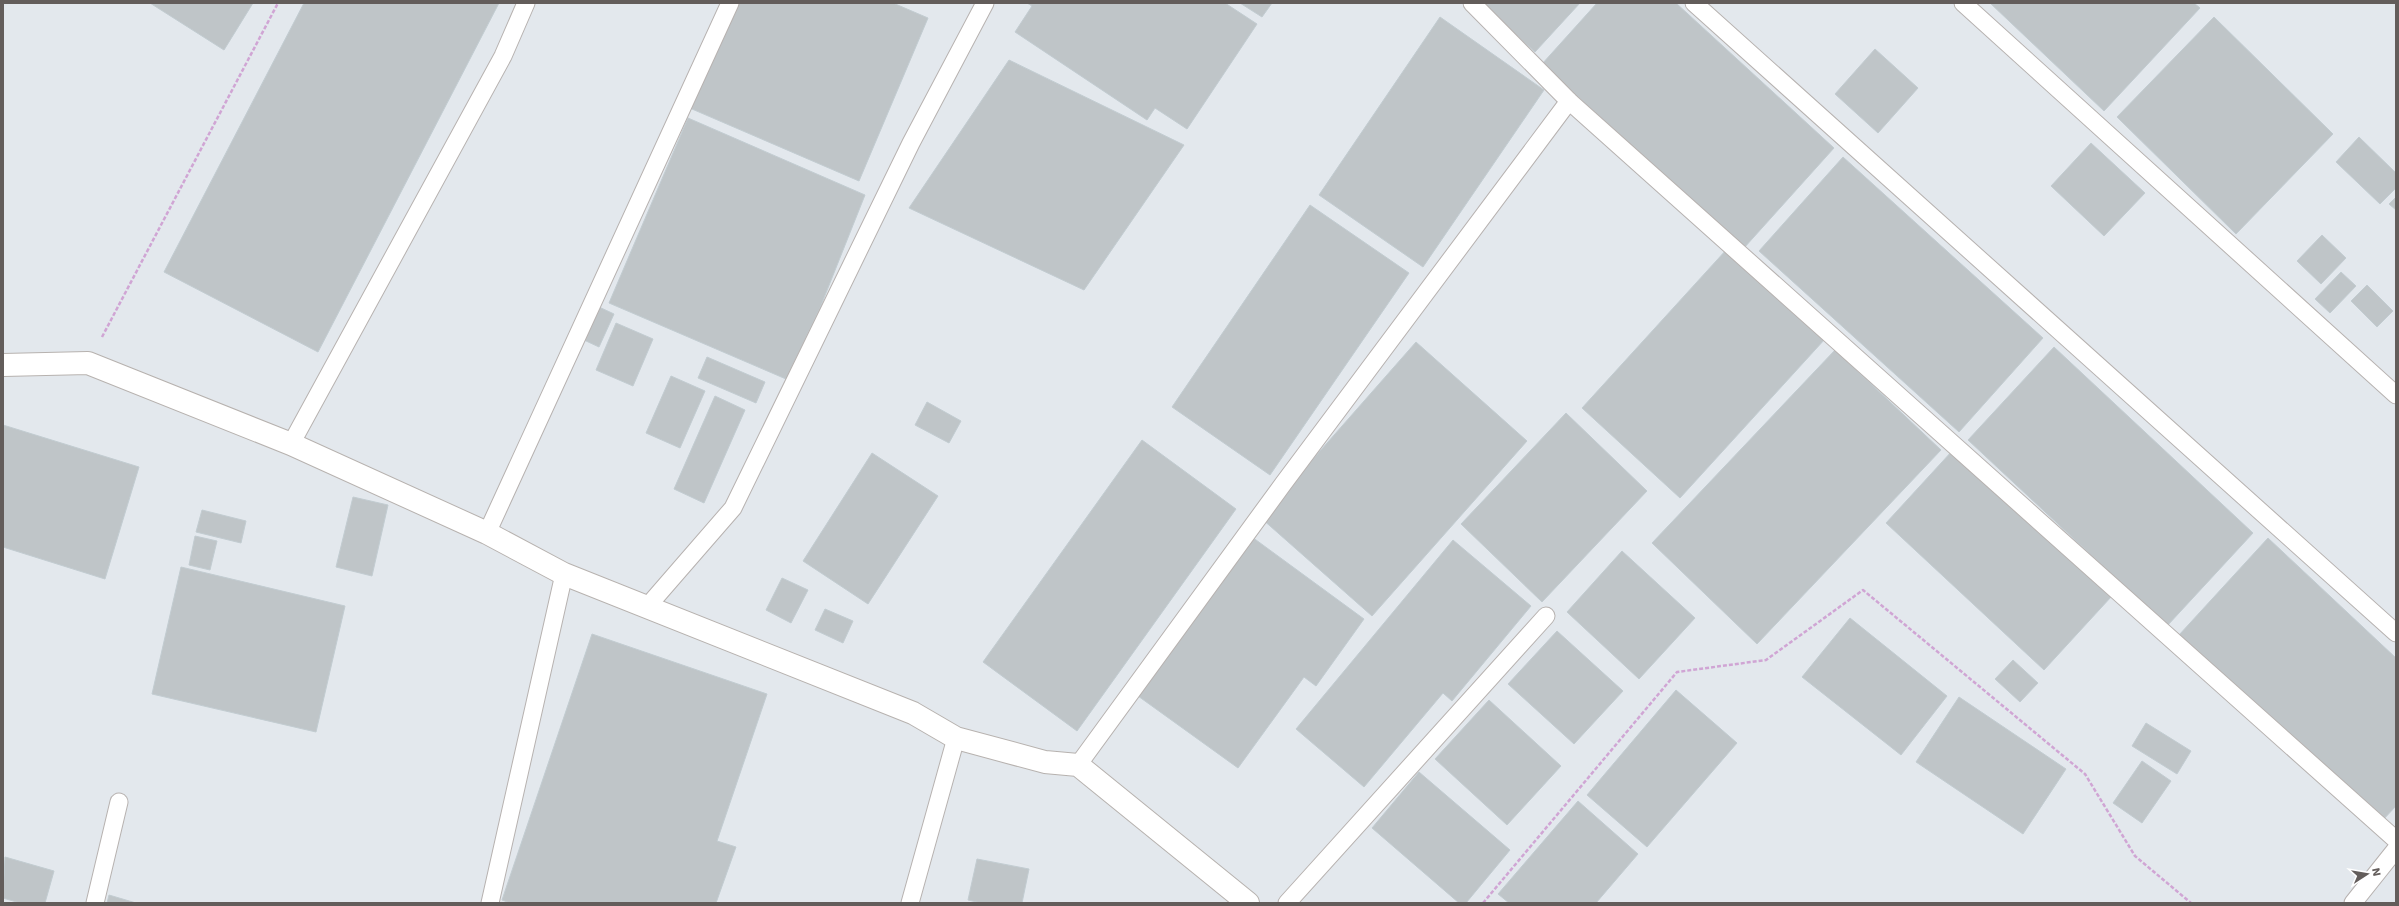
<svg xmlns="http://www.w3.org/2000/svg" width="2399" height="906" font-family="'Work Sans',sans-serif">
  <rect width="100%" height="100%" fill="#e3e8ed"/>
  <g fill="#bfc5c8" stroke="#c2ccd1">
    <path d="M 150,3 L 253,3 L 224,50 Z"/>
    <path d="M 304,3 L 499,3 L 318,352 L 164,272 Z"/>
    <path d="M 729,3 L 893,3 L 928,18 L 859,181 L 685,106 Z"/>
    <path d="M 1027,3 L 1225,3 L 1257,24 L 1187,129 L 1155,108 L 1147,120 L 1015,32 L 1032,6 Z"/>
    <path d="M 1240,3 L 1272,3 L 1262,17 Z"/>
    <path d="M 1481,3 L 1580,3 L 1535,52 Z"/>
    <path d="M 1597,3 L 1676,3 L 1834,148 L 1744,248 L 1542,64 Z"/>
    <path d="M 1990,3 L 2194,3 L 2200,8 L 2104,111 Z"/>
    <path d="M 1440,17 L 1544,90 L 1423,267 L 1319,195 Z"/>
    <path d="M 2214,17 L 2333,134 L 2236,234 L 2117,117 Z"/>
    <path d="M 1875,49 L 1918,88 L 1878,133 L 1835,94 Z"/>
    <path d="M 1009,60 L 1184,145 L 1084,290 L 909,208 Z"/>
    <path d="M 688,118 L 865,195 L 820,308 L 786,379 L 609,303 Z"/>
    <path d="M 2359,137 L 2396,173 L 2396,188 L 2380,204 L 2336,162 Z"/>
    <path d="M 2091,143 L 2145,193 L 2104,236 L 2051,186 Z"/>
    <path d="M 1843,157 L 2043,338 L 1959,432 L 1759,251 Z"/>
    <path d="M 2396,197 L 2396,210 L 2389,204 Z"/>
    <path d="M 1310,205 L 1409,273 L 1270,475 L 1172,407 Z"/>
    <path d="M 2322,235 L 2346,258 L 2321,284 L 2297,261 Z"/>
    <path d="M 1727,249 L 1825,339 L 1680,498 L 1582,408 Z"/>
    <path d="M 2341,272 L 2356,286 L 2330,313 L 2315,299 Z"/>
    <path d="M 2367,285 L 2393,311 L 2377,327 L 2351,301 Z"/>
    <path d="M 599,307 L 614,314 L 599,347 L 584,340 Z"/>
    <path d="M 616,323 L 653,339 L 633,386 L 596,370 Z"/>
    <path d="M 1416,342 L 1527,441 L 1372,616 L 1261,518 Z"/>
    <path d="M 2054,347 L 2253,533 L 2167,626 L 1968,440 Z"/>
    <path d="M 1835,350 L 1941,450 L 1757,644 L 1652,543 Z"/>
    <path d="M 707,357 L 765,382 L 756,403 L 698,378 Z"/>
    <path d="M 671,376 L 705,391 L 680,448 L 646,433 Z"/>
    <path d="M 715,396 L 745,410 L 704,503 L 674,489 Z"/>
    <path d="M 927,402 L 961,421 L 949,443 L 915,425 Z"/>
    <path d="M 1566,413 L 1647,491 L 1542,602 L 1461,524 Z"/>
    <path d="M 3,425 L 139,467 L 105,579 L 3,547 Z"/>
    <path d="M 1142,440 L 1236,509 L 1077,731 L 983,662 Z"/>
    <path d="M 1953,450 L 2111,597 L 2044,670 L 1886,523 Z"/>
    <path d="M 872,453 L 938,496 L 868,604 L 803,561 Z"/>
    <path d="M 353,497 L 388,505 L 372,576 L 336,567 Z"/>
    <path d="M 202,510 L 246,521 L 241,543 L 196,532 Z"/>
    <path d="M 195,536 L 217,541 L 210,570 L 189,565 Z"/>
    <path d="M 1252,537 L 1364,619 L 1316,686 L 1304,677 L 1238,768 L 1138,696 Z"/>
    <path d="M 2268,538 L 2396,658 L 2396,806 L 2381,822 L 2179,635 Z"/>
    <path d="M 1453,540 L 1531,606 L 1452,701 L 1443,693 L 1364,787 L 1296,729 Z"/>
    <path d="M 1622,551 L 1695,618 L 1639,679 L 1567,612 Z"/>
    <path d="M 181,567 L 345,606 L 316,732 L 152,694 Z"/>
    <path d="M 782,578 L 808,590 L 791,623 L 766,610 Z"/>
    <path d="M 825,609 L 853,621 L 843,643 L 815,630 Z"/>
    <path d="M 1850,618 L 1947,696 L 1901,755 L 1802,677 Z"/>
    <path d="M 1557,631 L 1623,691 L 1574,744 L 1508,684 Z"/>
    <path d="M 592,634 L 767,694 L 717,841 L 736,847 L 716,903 L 510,903 L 502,900 Z"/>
    <path d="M 2013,660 L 2038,683 L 2020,702 L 1995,679 Z"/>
    <path d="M 1676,690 L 1737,743 L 1647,847 L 1587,795 Z"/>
    <path d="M 1959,697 L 2066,769 L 2023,834 L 1916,762 Z"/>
    <path d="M 1489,700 L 1561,766 L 1507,825 L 1435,759 Z"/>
    <path d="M 2146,723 L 2191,751 L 2177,774 L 2132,746 Z"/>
    <path d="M 2142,761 L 2171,781 L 2142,823 L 2113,803 Z"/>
    <path d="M 1419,772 L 1510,850 L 1466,903 L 1459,903 L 1372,828 Z"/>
    <path d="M 1578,801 L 1638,854 L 1596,903 L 1509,903 L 1498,894 Z"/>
    <path d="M 5,857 L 54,871 L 45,903 L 20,903 L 3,898 Z"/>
    <path d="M 977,859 L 1029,869 L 1022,903 L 981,903 L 968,900 Z"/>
    <path d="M 109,895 L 136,903 L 107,903 Z"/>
  </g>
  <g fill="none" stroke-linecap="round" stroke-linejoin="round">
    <g stroke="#b7b2b0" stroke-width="19">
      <g id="lane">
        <path d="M 1472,3 L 1569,101 L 2396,840"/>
        <path d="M 1694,3 L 2396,633"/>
        <path d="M 1963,3 L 2396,395"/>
        <path d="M 291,444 L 503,56 L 526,3"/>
        <path d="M 487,533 L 730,3"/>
        <path d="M 647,607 L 733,508 L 911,143 L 985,3"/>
        <path d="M 1078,765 L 1283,484 L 1569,101"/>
        <path d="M 95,903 L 119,802"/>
        <path d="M 490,903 L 564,574"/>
        <path d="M 910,903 L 956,738"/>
        <path d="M 1287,903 L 1546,616"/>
        <path d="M 2353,903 L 2396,849"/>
      </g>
    </g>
    <g stroke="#b7b2af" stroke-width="24">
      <path id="secondary" d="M 3,365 L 88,363 L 291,444 L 487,533 L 564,574 L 913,713 L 956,738 L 1045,762 L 1078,765 L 1248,903"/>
    </g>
    <g stroke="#d0a5d4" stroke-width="2.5" stroke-dasharray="4 2" stroke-linecap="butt">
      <path d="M 102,337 L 278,3"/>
      <path d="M 1483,903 L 1677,672 L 1766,660 L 1863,590 L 2085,774 L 2135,856 L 2191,903"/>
    </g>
    <use href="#lane" stroke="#fff" stroke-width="17"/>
    <use href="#secondary" stroke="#fff" stroke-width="22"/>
  </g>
  <rect width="2399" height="906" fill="none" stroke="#635d5b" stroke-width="8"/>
  <g transform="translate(2367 874) rotate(78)" stroke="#ffffff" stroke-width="3" paint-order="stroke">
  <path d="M0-3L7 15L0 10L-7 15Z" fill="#635d5b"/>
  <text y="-6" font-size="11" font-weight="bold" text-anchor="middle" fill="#635d5b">N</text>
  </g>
</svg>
